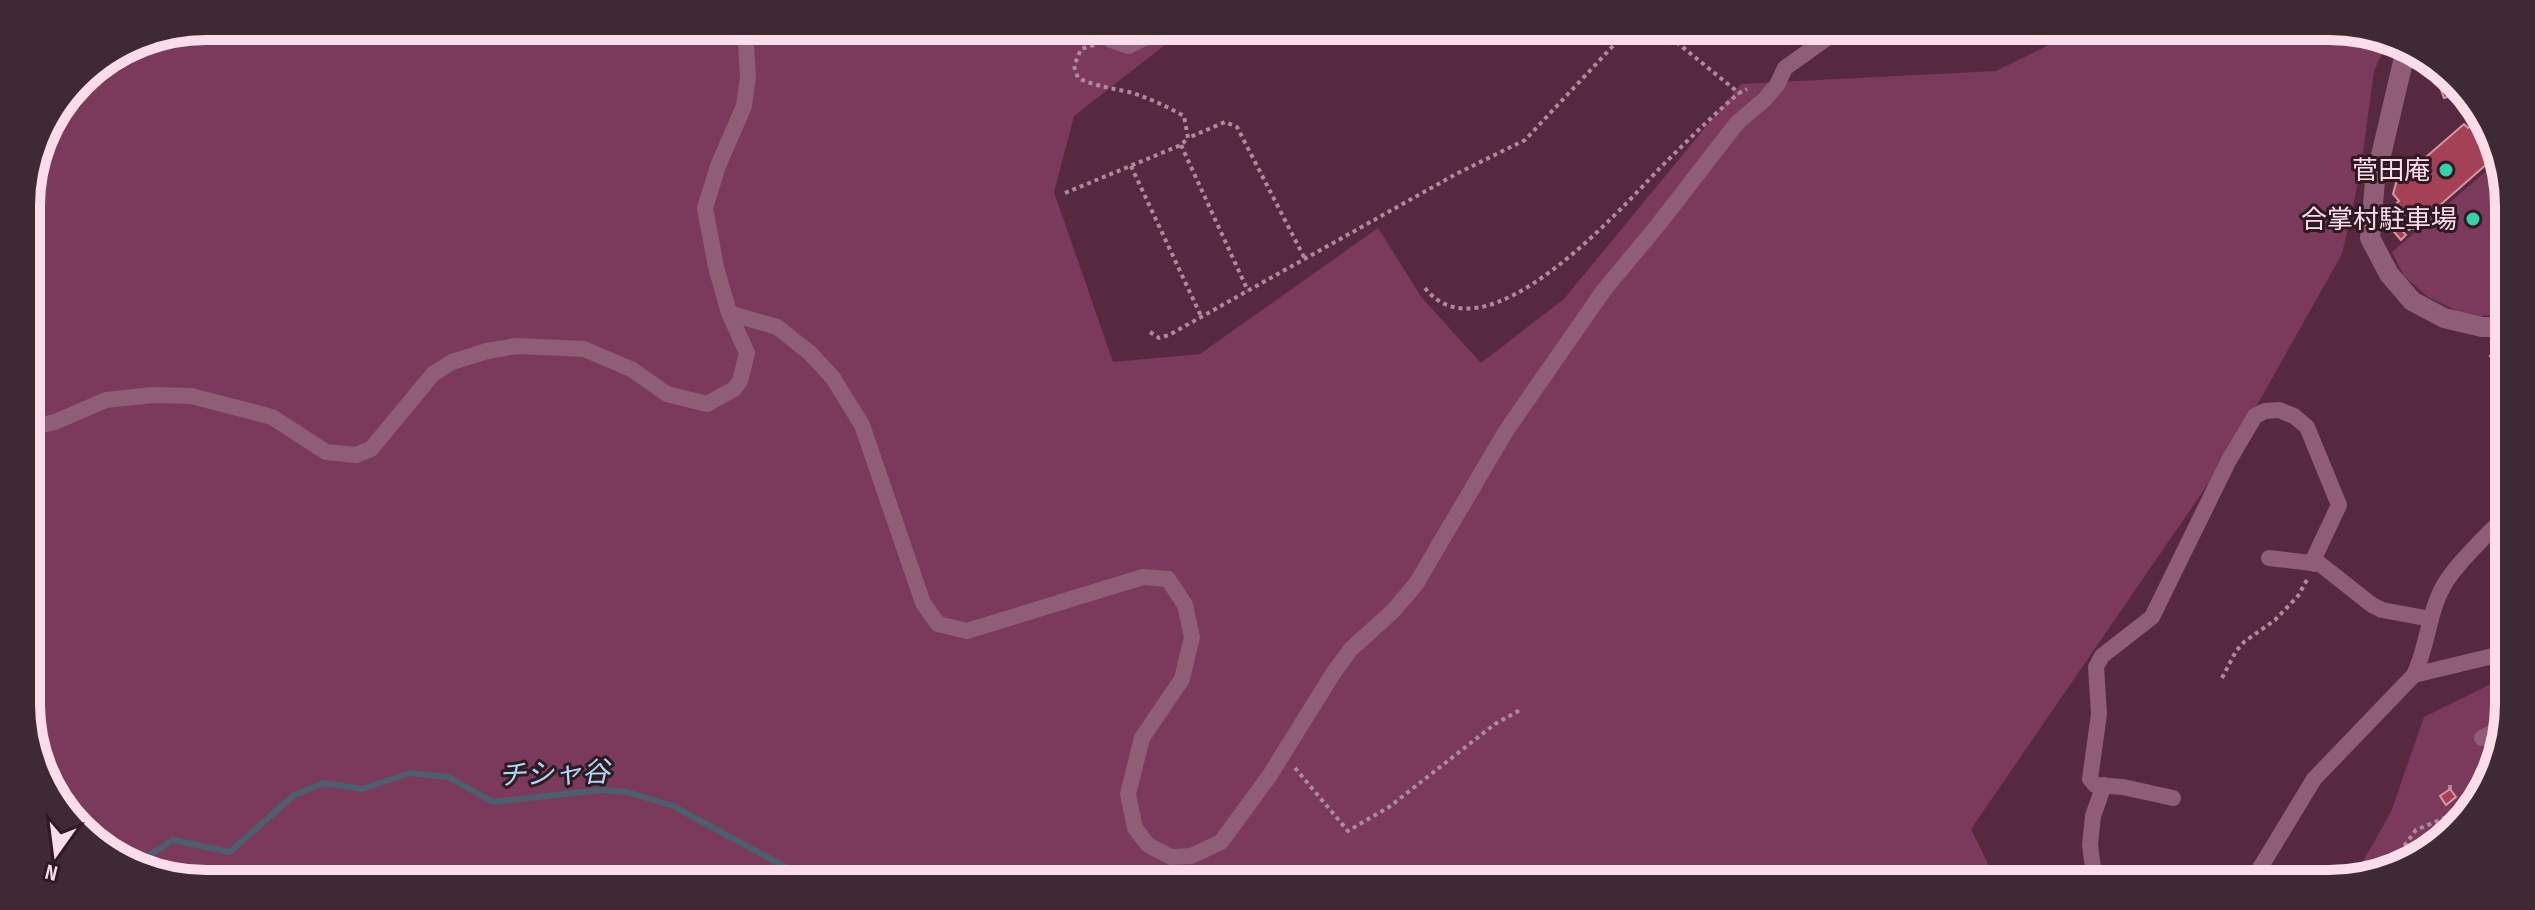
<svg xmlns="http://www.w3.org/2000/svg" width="2535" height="910" font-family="'Sofia Sans Condensed','Noto Sans JP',sans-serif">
  <rect width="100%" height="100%" fill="#572940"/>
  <g fill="#7b3a5b">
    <path d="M 206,26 L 1184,30 L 1074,116 L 1054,192 L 1113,362 L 1200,354 L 1378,228 L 1422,298 L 1481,363 L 1564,299 L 1741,84 L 1996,71 L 2071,34 L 2389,37 L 2374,71 L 2360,174 L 2342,254 L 2234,446 L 1971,829 L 1997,882 L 149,875 L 71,823 L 29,739 L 26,194 L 45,126 L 87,71 L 138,40 Z"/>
    <path d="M 2498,161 L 2507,182 L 2506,315 L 2480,316 L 2457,311 L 2428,297 L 2404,276 L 2392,252 Z"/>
    <path d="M 2501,679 L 2500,761 L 2439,847 L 2353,879 L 2391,812 L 2424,717 Z"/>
  </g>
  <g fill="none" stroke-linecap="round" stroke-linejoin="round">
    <path stroke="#4b5f6e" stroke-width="6" d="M 134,865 L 173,840 L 230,852 L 294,795 L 324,783 L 362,789 L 410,773 L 448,777 L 493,802 L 601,790 L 627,792 L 673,806 L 804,877"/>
  </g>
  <g fill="#a54156" stroke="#d498a0" stroke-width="2">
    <path d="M 2451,78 L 2462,86 L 2464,92 L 2444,98 L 2438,82 Z"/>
    <path d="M 2479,119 L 2496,156 L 2431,213 L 2432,214 L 2415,230 L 2412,228 L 2409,230 L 2389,210 L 2399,201 L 2393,194 L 2396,183 L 2464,124 L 2468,128 Z"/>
    <path d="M 2394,221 L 2406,235 L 2401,240 L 2389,226 Z"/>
    <path d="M 2499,352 L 2505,365 L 2497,369 L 2490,356 Z"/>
    <path d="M 2450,789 L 2456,797 L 2446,805 L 2440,796 Z"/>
  </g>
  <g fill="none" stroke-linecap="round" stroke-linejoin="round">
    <g stroke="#af8a9b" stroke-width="4" stroke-dasharray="4 4" stroke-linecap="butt">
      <path d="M 1664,32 L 1739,93 L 1747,89"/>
      <path d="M 1094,45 L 1081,49 L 1074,66 L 1078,78 C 1095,86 1111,88 1129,92 C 1149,98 1166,106 1184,116 L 1188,138 L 1225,122 L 1237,127 L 1305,259"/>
      <path d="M 1181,145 L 1248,291"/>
      <path d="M 1131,166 L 1201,316"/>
      <path d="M 1065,193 L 1181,145 L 1188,138"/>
      <path d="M 1425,288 C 1484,363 1618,212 1659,169 C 1685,143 1711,117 1739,93"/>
      <path d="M 1150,332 L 1159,338 L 1169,335 L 1456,174 L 1525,140 L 1626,32"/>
      <path d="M 2222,678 L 2236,651 L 2244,642 L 2275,620 L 2298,596 L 2308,578"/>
      <path d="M 1295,768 L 1348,831 L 1389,807 L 1495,724 L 1520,710"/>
      <path d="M 2450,789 L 2450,783"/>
      <path d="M 2390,865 L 2416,830 L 2449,816 L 2470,800 L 2487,779"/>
    </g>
    <g stroke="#8f5d75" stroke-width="16">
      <path d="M 1106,30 L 1111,40 L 1128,46 L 1161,30"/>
      <path d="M 729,313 L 777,327 L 810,353 L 833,378 L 862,425 L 923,603 L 938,624 L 967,631 L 1143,577 L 1168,579 L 1185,605 L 1192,637 L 1182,679 L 1142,738 L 1128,794 L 1135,828 L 1148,845 L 1171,857 L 1191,856 L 1221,842 L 1270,775 L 1334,672 L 1351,649 L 1393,611 L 1416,584 L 1506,431 L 1604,290 L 1658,225 L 1737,123 L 1764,100 L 1777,85 L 1785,68 L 1834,33"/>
      <path d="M 28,428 L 55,422 L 106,400 L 152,395 L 191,396 L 272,417 L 326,452 L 356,455 L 371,449 L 433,374 L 452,362 L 487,351 L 516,346 L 584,349 L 631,369 L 667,394 L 707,404 L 734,389 L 740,381 L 747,353 L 729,313 L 716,267 L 705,208 L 718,166 L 744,106 L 748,76 L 745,28"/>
      <path d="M 2269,558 L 2320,564 L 2372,605 L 2382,610 L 2431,619"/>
      <path d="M 2414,675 L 2501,654"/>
      <path d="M 2482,738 L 2500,729"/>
      <path d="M 2173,798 L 2123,787 L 2095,785 L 2090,779 L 2099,714 L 2096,667 L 2102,656 L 2152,617 L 2228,462 L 2255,416 L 2265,411 L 2279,410 L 2294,416 L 2307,427 L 2339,505 L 2315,556 L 2315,564"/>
      <path d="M 2095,883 L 2090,845 L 2093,816 L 2104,785"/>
      <path d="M 2251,883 L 2314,779 L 2414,675 C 2428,646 2428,613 2444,585 C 2454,567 2487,534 2503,519"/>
    </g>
    <path stroke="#8f5d75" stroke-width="20" d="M 2406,49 L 2375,181 L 2370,238 L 2389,274 L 2412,301 L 2444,318 L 2482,327 L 2505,327"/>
  </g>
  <g fill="#31d4a9" stroke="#2f1a24" stroke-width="3">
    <circle cx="2446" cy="170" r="8"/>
    <circle cx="2473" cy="219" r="8"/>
  </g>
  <g text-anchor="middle" stroke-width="6" stroke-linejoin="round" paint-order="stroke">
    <g font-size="26" fill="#fbddea" stroke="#2f1a24" text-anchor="end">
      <text x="2430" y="179">菅田庵</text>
      <text x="2457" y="228">合掌村駐車場</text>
    </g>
    <g font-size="28" font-style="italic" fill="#a6dbf5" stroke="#2f1a24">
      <text transform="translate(554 773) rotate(-2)" y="10">チシャ谷</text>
    </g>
  </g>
  <path d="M0 0H2535V910H0ZM206 40H2329A166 166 0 0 1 2495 206V704A166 166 0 0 1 2329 870H206A166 166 0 0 1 40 704V206A166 166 0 0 1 206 40Z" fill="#3f2a34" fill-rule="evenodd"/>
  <path fill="none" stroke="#fbddea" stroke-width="10" d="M206 40H2329A166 166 0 0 1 2495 206V704A166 166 0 0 1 2329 870H206A166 166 0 0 1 40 704V206A166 166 0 0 1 206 40Z"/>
  <g transform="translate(56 854) rotate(194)" stroke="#2f1a24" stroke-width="6" paint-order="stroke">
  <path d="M0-6L14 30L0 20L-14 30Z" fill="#fbddea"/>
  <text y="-12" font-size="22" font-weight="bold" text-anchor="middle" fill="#fbddea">N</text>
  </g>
</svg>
